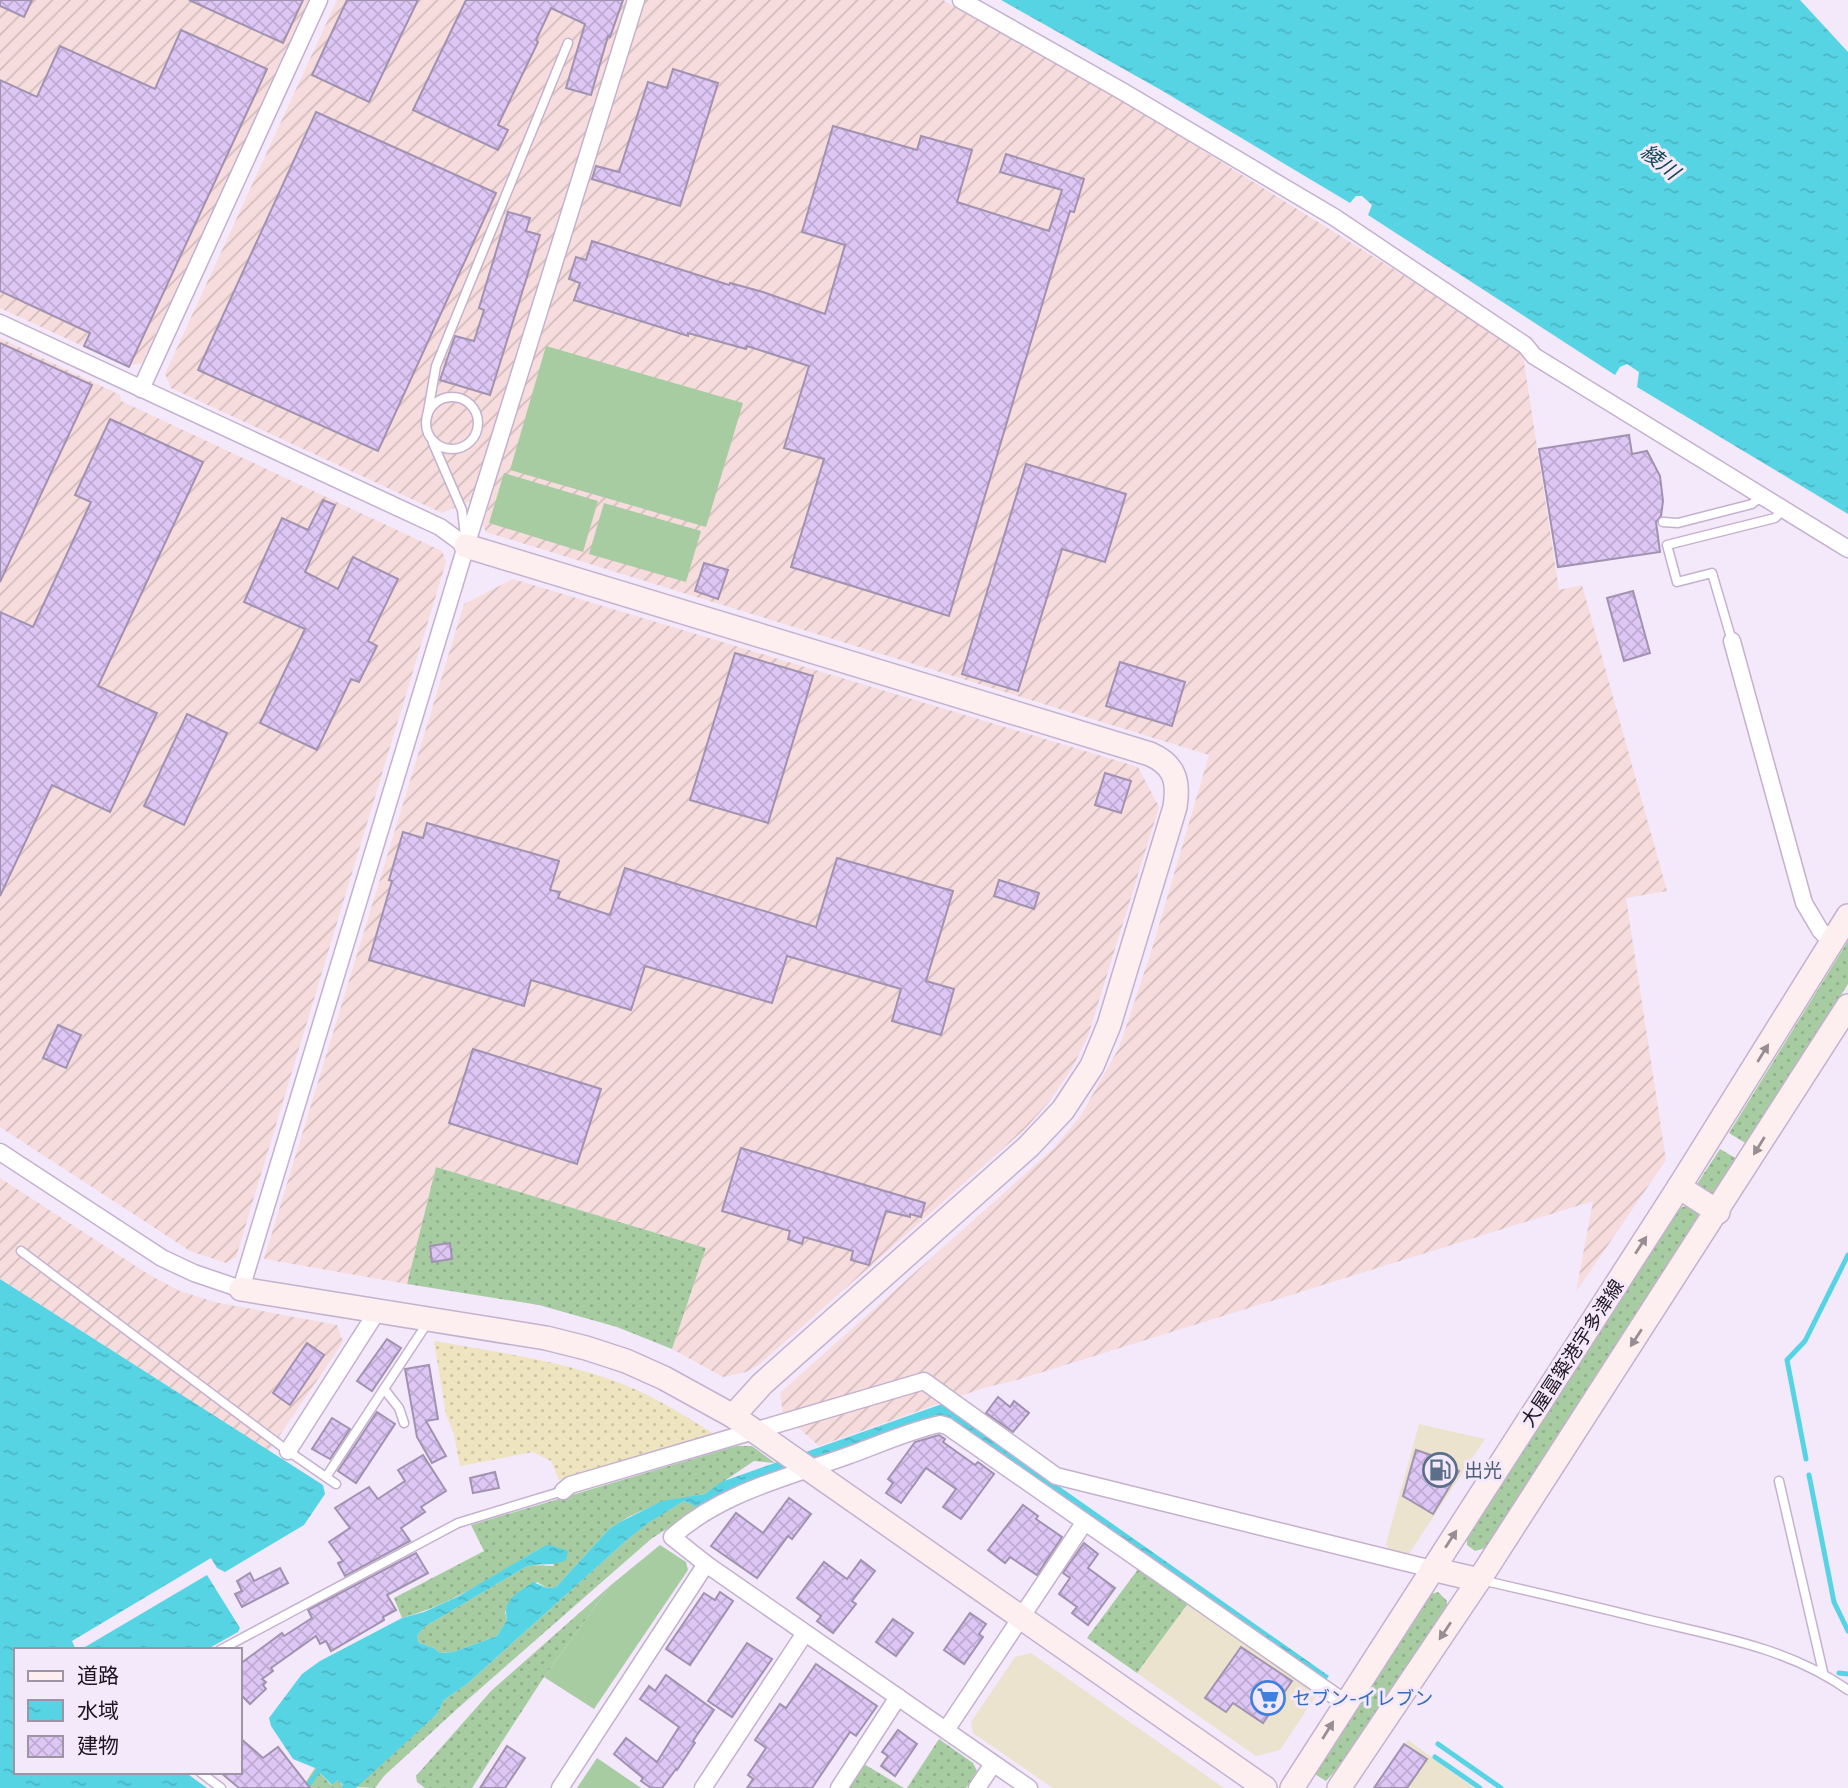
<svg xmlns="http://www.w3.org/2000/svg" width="1848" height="1788" font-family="Mulish,'Noto Sans JP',sans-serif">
  <defs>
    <pattern id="industrial-furrows" width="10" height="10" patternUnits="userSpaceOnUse" patternTransform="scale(1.75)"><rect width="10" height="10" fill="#f7dcdd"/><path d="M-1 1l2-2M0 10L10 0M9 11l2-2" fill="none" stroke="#d3bcbd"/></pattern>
    <pattern id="grass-dots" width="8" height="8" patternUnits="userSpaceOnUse" patternTransform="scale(1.75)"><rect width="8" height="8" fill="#a8cca2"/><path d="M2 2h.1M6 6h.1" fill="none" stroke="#90ae8b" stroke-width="1.8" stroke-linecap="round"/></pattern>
    <pattern id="sand-dots" width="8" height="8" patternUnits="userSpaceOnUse" patternTransform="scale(1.75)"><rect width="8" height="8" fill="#eee4bf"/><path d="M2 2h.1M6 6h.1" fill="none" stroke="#ccc3a4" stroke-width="1.8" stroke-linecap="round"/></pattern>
    <pattern id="water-ripples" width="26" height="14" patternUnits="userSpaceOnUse" patternTransform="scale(1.75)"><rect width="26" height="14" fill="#57d4e4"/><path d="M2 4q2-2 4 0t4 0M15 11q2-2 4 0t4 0" fill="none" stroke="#4bb5c3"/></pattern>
    <pattern id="building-cross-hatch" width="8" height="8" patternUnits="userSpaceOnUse" patternTransform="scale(1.75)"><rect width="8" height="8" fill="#dec7f5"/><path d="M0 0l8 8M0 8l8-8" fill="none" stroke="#beaad2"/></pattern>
  </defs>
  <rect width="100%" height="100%" fill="#f4e8fb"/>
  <g fill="#ece3ce">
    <path d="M 1419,1424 L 1485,1439 L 1408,1555 L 1389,1551 L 1386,1544 Z"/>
    <path d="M 1189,1602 L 1318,1693 L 1280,1750 L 1256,1756 L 1137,1673 Z"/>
    <path d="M 1031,1653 L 1224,1788 L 1053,1788 L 973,1733 L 971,1722 L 1015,1657 Z"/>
    <path d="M 1408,1740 L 1474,1788 L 1373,1788 Z"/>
  </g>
  <g fill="url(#industrial-furrows)">
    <path d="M 0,0 L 311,0 L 142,363 L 126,366 L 0,308 Z"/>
    <path d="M 337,0 L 627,0 L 473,500 L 442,513 L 171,388 L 165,374 Z"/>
    <path d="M 645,0 L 943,0 L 1133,107 L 1522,349 L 1559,590 L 1582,585 L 1667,891 L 1626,898 L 1666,1160 L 1576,1292 L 1593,1201 L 1017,1380 L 983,1388 L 819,1446 L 783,1414 L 780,1393 L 1054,1148 L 1081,1115 L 1119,1048 L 1152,949 L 1209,755 L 486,532 L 483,525 L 550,299 Z"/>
    <path d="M 0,338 L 120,395 L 121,401 L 442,551 L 446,562 L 236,1257 L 226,1263 L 190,1251 L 0,1127 Z"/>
    <path d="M 513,579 L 1138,767 L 1159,807 L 1088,1036 L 1072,1068 L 1050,1101 L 1024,1130 L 760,1364 L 746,1372 L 723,1377 L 672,1349 L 706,1248 L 436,1167 L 407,1284 L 264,1259 L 464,604 Z"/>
    <path d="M 0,1178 L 151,1276 L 180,1291 L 214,1302 L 337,1325 L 343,1342 L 269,1451 L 0,1279 Z"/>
  </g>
  <g fill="url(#grass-dots)">
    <path d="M 1848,941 L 1848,984 L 1747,1144 L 1729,1133 Z"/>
    <path d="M 1720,1149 L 1737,1159 L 1714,1195 L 1697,1184 Z"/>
    <path d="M 436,1167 L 706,1248 L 672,1349 L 617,1327 L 539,1305 L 407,1284 Z"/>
    <path d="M 1689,1205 L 1697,1210 L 1699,1220 L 1485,1548 L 1475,1551 L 1467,1545 L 1467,1535 L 1680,1208 Z"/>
    <path d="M 736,1446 L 752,1446 L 775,1463 L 754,1461 L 705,1494 L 662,1502 L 630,1516 L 609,1529 L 556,1587 L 547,1588 L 537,1582 L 505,1612 L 507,1620 L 497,1636 L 453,1652 L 440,1653 L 434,1648 L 419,1643 L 417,1636 L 424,1627 L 524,1568 L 531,1565 L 554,1566 L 544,1546 C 498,1573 454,1604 402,1618 L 394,1598 L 484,1551 L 471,1525 Z"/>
    <path d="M 684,1501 L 699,1508 L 651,1539 L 457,1709 L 384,1776 L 375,1788 L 355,1787 L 437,1714 L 444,1700 L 467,1684 L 628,1539 L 647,1523 Z"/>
    <path d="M 1139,1568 L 1189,1602 L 1137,1673 L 1087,1638 Z"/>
    <path d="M 611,1585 L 544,1677 L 472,1788 L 425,1788 L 417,1782 L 416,1776 L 491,1691 Z"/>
    <path d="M 1438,1592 L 1447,1601 L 1447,1607 L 1335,1771 L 1326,1781 L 1313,1773 L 1428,1595 Z"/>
    <path d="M 939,1739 L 973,1763 L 977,1771 L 966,1788 L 907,1788 Z"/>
    <path d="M 864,1764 L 904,1788 L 849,1788 Z"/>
    <path d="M 315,1768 L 331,1785 L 338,1780 L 343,1786 L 341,1788 L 302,1788 Z"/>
  </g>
  <path fill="url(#sand-dots)" d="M 434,1341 C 502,1353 575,1362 639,1391 C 665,1403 690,1419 714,1434 L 559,1480 L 551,1461 L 533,1452 L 460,1466 L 454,1434 L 446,1414 Z"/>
  <g fill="#a8cca2">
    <path d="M 546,346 L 743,403 L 706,527 L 510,470 Z"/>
    <path d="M 504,473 L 598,501 L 583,552 L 489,523 Z"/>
    <path d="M 604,503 L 701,531 L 686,582 L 589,554 Z"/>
    <path d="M 660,1545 L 686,1562 L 688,1570 L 594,1709 L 544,1677 L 611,1585 Z"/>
    <path d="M 597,1758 L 641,1788 L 577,1788 Z"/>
  </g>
  <g fill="url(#water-ripples)">
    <path d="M 1001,0 L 1800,0 L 1848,52 L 1848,514 L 1637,387 L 1639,372 L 1627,364 L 1620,367 L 1615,375 L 1368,215 L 1372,205 L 1362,196 L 1356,196 L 1350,203 L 1161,90 Z"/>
    <path d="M 0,1279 L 323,1485 L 325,1494 L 304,1525 L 225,1572 L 217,1568 L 211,1558 L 72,1641 L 76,1650 L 16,1650 L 16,1772 L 185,1772 L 207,1788 L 0,1788 Z"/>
    <path d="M 942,1404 L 1329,1676 L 1325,1681 L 952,1419 L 937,1415 L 764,1476 L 699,1508 L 684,1501 L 648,1523 L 628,1539 L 467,1684 L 444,1700 L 437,1714 L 356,1788 L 341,1788 L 343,1785 L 338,1780 L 332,1785 L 315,1768 L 293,1759 L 271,1726 L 269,1718 L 302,1674 L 320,1661 L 402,1618 L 424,1612 L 459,1596 L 544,1546 L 550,1545 L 568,1551 L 566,1560 C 549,1568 538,1561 524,1568 L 424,1627 L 417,1636 L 419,1643 L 434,1648 L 440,1653 L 453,1652 L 497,1636 L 507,1620 C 502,1599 518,1593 533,1582 L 547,1588 L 556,1587 L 609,1529 L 620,1522 L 662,1501 L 705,1494 L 721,1482 Z"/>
    <path d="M 207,1575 L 240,1628 L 238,1632 L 206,1650 L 80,1650 Z"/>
  </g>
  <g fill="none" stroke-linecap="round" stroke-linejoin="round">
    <g stroke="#57d4e4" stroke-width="5">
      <path d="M 1806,1459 L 1787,1360 L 1805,1341 L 1848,1255"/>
      <path d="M 1809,1475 L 1834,1602 L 1848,1631"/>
      <path d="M 1839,1673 L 1848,1674"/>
      <path d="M 1438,1744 L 1501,1788"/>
      <path d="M 1435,1757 L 1480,1788"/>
      <path d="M 306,1788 L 318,1771"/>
    </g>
  </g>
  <g fill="url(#building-cross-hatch)" stroke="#a192b0" stroke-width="2">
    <path d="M 0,0 L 32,0 L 24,17 L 0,6 Z"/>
    <path d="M 189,0 L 303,0 L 283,43 Z"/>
    <path d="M 347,0 L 418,0 L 369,102 L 312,75 Z"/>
    <path d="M 466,0 L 623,0 L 610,37 L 608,36 L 591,95 L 566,88 L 585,24 L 551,8 L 536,40 L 538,42 L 498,125 L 508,130 L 498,150 L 413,110 Z"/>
    <path d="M 181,30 L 267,69 L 129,367 L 84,346 L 90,333 L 0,291 L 0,80 L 37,97 L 60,46 L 155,89 Z"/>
    <path d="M 673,69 L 718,83 L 680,206 L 592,179 L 596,166 L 619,172 L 648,82 L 667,88 Z"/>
    <path d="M 316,112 L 496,193 L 378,451 L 198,370 Z"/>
    <path d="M 833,126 L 917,150 L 921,136 L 972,150 L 957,202 L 1049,231 L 1062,190 L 1000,172 L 1006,154 L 1084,179 L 1074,212 L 1070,211 L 949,616 L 791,567 L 824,459 L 784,448 L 809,366 L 747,346 L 746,349 L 688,333 L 688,336 L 574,300 L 580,283 L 569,279 L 576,257 L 586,260 L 592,241 L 729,285 L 730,283 L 763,292 L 825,314 L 845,245 L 802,232 Z"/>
    <path d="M 508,212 L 530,218 L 526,231 L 540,235 L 490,395 L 440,380 L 455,336 L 474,341 L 484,310 L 479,308 Z"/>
    <path d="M 0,343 L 92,385 L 0,582 Z"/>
    <path d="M 110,419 L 203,462 L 98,686 L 157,713 L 110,812 L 52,785 L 0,896 L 0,612 L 33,627 L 91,502 L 75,495 Z"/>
    <path d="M 1629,435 L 1632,454 L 1647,451 L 1660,476 L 1663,501 L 1661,516 L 1656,522 L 1660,552 L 1558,567 L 1539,449 Z"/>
    <path d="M 1026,464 L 1126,494 L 1105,562 L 1062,549 L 1018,691 L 962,674 Z"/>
    <path d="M 323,500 L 335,505 L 305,572 L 338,589 L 353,557 L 398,579 L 368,641 L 377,646 L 359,682 L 351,679 L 317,750 L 260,723 L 305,629 L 244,602 L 282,518 L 308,530 Z"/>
    <path d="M 704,563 L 728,570 L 718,599 L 695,591 Z"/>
    <path d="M 1633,591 L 1650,653 L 1624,661 L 1607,598 Z"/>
    <path d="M 735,653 L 813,676 L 768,823 L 690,800 Z"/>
    <path d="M 1120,662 L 1185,682 L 1172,726 L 1106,706 Z"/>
    <path d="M 187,714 L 227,733 L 184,825 L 144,806 Z"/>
    <path d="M 1105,773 L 1131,781 L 1121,813 L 1095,805 Z"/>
    <path d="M 427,823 L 559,861 L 550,890 L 560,892 L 558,898 L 610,915 L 625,868 L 816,927 L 837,858 L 953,891 L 926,981 L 954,989 L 941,1035 L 892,1021 L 901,989 L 787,956 L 772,1003 L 645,966 L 631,1010 L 531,980 L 524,1006 L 369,960 L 392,881 L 389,880 L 403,832 L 423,838 Z"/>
    <path d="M 999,880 L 1039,893 L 1034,909 L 994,896 Z"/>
    <path d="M 58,1025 L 81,1035 L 66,1068 L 43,1058 Z"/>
    <path d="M 473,1049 L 601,1089 L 577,1164 L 449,1123 Z"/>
    <path d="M 741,1148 L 925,1203 L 921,1217 L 910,1214 L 910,1217 L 886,1211 L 869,1265 L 851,1260 L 853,1251 L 804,1237 L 802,1244 L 788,1239 L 790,1231 L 722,1211 Z"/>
    <path d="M 450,1243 L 452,1259 L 432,1262 L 430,1246 Z"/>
    <path d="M 387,1339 L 401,1348 L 372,1391 L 357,1381 Z"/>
    <path d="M 307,1343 L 324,1355 L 290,1405 L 273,1393 Z"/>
    <path d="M 429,1365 L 438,1419 L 426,1421 L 446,1456 L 432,1463 L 417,1437 L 405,1369 Z"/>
    <path d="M 998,1397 L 1010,1407 L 1014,1401 L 1029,1413 L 1013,1432 L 986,1413 Z"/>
    <path d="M 377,1412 L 395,1424 L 356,1483 L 338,1471 Z"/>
    <path d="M 332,1418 L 350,1429 L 330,1459 L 312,1449 Z"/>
    <path d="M 939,1435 L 945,1439 L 943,1442 L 975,1465 L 978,1462 L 994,1474 L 961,1519 L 943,1507 L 956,1489 L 926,1468 L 901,1503 L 886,1493 L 893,1483 L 888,1479 L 915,1442 Z"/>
    <path d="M 1416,1450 L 1431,1455 L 1459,1471 L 1433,1514 L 1403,1496 Z"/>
    <path d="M 423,1455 L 446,1491 L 421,1507 L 425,1512 L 401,1528 L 410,1541 L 345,1576 L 338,1563 L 343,1561 L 329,1542 L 350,1528 L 335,1508 L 369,1487 L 378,1499 L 405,1481 L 398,1470 Z"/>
    <path d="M 495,1472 L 499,1488 L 473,1493 L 470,1478 Z"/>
    <path d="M 789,1498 L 811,1514 L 792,1539 L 788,1536 L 757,1578 L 711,1546 L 736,1513 L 763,1533 Z"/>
    <path d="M 1023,1505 L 1038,1516 L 1036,1519 L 1062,1537 L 1037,1575 L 1010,1557 L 1005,1563 L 988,1550 Z"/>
    <path d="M 1084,1543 L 1098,1554 L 1088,1568 L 1115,1588 L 1088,1625 L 1072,1613 L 1077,1607 L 1059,1594 L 1070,1578 L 1063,1573 Z"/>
    <path d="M 416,1553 L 428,1573 L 387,1595 L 396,1610 L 383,1617 L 384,1620 L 331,1651 L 326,1641 L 320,1644 L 316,1636 L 271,1668 L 273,1671 L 262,1679 L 266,1682 L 263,1685 L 266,1689 L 250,1704 L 240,1694 L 240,1664 L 282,1633 L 284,1636 L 312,1618 L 308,1610 Z"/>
    <path d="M 861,1560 L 875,1571 L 852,1601 L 856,1604 L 833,1633 L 817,1621 L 821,1616 L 797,1598 L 824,1562 L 847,1579 Z"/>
    <path d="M 280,1568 L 288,1583 L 242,1607 L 235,1594 L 242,1591 L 237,1581 L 250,1573 L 254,1581 Z"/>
    <path d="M 720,1592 L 733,1601 L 690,1665 L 666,1649 L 704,1593 L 715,1600 Z"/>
    <path d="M 970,1613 L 986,1624 L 979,1634 L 983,1637 L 964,1664 L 944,1650 Z"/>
    <path d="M 893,1619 L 913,1633 L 896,1656 L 876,1642 Z"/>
    <path d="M 747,1643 L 772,1659 L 732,1717 L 708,1701 Z"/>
    <path d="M 1241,1647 L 1292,1681 L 1263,1723 L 1233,1703 L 1226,1712 L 1205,1698 Z"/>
    <path d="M 816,1664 L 877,1706 L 856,1736 L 850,1732 L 812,1788 L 747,1788 L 753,1779 L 748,1775 L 766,1748 L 755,1740 L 780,1704 L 786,1708 Z"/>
    <path d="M 666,1675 L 714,1710 L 693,1741 L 695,1743 L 677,1770 L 676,1769 L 662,1788 L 651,1788 L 641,1781 L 643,1778 L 614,1754 L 626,1738 L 657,1762 L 679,1727 L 640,1699 L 649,1686 L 655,1691 Z"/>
    <path d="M 898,1730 L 917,1744 L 895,1776 L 881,1766 L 888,1756 L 882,1752 Z"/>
    <path d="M 240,1738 L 263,1758 L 278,1747 L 310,1788 L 239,1788 L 220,1772 L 240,1772 Z"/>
    <path d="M 1404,1744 L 1427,1759 L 1407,1788 L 1374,1788 Z"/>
    <path d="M 507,1746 L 525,1758 L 505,1788 L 480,1788 Z"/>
  </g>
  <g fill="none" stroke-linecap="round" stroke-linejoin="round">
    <g stroke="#c4b1ce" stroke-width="11">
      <g id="lane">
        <circle cx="452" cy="423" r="26"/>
        <path d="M 427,417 L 436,366 L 568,43"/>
        <path d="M 433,443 L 462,510 L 465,536"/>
        <path d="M 1663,522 L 1678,523 L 1752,504 L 1762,496"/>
        <path d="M 1732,641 L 1712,573 L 1677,582 L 1667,545 L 1775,518 L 1783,509"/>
        <path d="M 21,1251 L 288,1451 L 336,1484"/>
        <path d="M 384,1389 L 399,1408 L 404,1423"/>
        <path d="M 326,1477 L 428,1322"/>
        <path d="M 1779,1481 L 1823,1672"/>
        <path d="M 1481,1580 C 1538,1593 1596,1607 1653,1621 C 1721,1637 1790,1649 1848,1690"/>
        <path d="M 220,1650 L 458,1523 L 563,1491"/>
        <path d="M 200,1772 L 221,1788"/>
      </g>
    </g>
    <g stroke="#c4b1ce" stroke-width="19">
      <g id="street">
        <path d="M 961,0 L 1122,91 L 1334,217 L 1525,345 L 1534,356 L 1848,549"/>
        <path d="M 0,323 L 440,527 L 466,546"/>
        <path d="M 141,389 L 319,0"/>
        <path d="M 1732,641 L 1804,903 L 1820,930 L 1831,942"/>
        <path d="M 0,1152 L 162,1258 L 194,1273 L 241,1289 L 466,546 L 636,0"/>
        <path d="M 288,1451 L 378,1310"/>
        <path d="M 563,1491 L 570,1485 L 924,1381 L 1056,1476 L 1432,1569"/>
        <path d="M 946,1730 L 1084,1523"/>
        <path d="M 560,1788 L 706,1564"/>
        <path d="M 703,1788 L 805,1633"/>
        <path d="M 839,1788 L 898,1697"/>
        <path d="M 977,1788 L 993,1764"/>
        <path d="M 1029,1788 L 706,1564 L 672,1537 C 720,1493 788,1477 847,1456 C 878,1445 908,1431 940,1424 L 947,1426 L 1345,1703"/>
      </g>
    </g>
    <g stroke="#c4b1ce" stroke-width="26">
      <g id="secondary">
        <path d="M 466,546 L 1150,754 C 1175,765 1179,781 1175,807 L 1109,1025 L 1092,1066 L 1063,1110 L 1028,1147 L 762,1384 L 733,1416"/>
        <path d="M 1679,1187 L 1718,1212"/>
        <path d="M 241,1289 L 546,1338 L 586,1348 L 626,1361 L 664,1378 L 733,1416 L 1265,1788"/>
        <path d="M 1432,1569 L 1479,1580"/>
        <path d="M 1292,1788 L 1679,1187 L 1848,916"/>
        <path d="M 1339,1788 L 1479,1580 L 1848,1006"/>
      </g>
    </g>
    <use href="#lane" stroke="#fff" stroke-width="8"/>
    <use href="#street" stroke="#fff" stroke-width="16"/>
    <use href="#secondary" stroke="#fdeef0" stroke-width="23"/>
  </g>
  <defs><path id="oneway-solid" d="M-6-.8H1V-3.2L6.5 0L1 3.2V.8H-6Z" transform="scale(1.75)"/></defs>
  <g fill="#988d93">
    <use href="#oneway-solid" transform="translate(1763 1053) rotate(-58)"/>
    <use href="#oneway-solid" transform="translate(1759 1146) rotate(122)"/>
    <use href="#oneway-solid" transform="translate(1641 1245) rotate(-57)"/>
    <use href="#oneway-solid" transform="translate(1636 1338) rotate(123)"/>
    <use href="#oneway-solid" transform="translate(1451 1539) rotate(-57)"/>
    <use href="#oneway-solid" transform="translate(1445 1631) rotate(124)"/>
    <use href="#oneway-solid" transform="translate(1328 1730) rotate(-58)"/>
  </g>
  <defs>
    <g id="fuel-ring" transform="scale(1.75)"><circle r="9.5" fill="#f4e8fb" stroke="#5c6f8a" stroke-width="1.5"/><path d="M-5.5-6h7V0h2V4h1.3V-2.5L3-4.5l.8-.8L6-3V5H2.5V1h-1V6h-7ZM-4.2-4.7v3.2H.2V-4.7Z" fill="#5c6f8a"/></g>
    <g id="supermarket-ring" transform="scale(1.75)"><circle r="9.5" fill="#f4e8fb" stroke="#3f7fe0" stroke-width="1.5"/><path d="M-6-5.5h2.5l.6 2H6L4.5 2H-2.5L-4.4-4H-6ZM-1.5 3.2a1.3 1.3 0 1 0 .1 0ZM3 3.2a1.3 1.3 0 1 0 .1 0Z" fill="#3f7fe0"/></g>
  </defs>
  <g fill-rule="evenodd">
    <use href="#fuel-ring" x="1440" y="1470"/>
    <use href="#supermarket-ring" x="1268" y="1698"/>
  </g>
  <g text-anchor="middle" stroke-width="6" stroke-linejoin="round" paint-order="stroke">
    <g font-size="19" fill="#1d1621" stroke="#f4e8fb">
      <text transform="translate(1572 1353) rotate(-57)" y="7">大屋冨築港宇多津線</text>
    </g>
    <g font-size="19" fill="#4e5e75" stroke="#f4e8fb" text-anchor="start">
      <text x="1464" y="1477">出光</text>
    </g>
    <g font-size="19" fill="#366cbe" stroke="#f4e8fb" text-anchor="start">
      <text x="1292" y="1705">セブン-イレブン</text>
    </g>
    <g font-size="21" font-style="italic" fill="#10484f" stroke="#f4e8fb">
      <text transform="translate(1660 162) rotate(39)" y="7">綾川</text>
    </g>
  </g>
  <rect x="14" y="1648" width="228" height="126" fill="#f4e8fb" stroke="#9e94a4" stroke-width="2"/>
  <rect x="28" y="1671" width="35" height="10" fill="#fdeef0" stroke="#9e94a4" stroke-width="2"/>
  <text x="77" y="1683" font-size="21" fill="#1d1621">道路</text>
  <rect x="28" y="1700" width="35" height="21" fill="url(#water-ripples)" stroke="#9e94a4" stroke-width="2"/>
  <text x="77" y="1718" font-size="21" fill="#1d1621">水域</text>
  <rect x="28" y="1736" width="35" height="21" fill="url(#building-cross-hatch)" stroke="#9e94a4" stroke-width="2"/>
  <text x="77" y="1753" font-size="21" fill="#1d1621">建物</text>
</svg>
